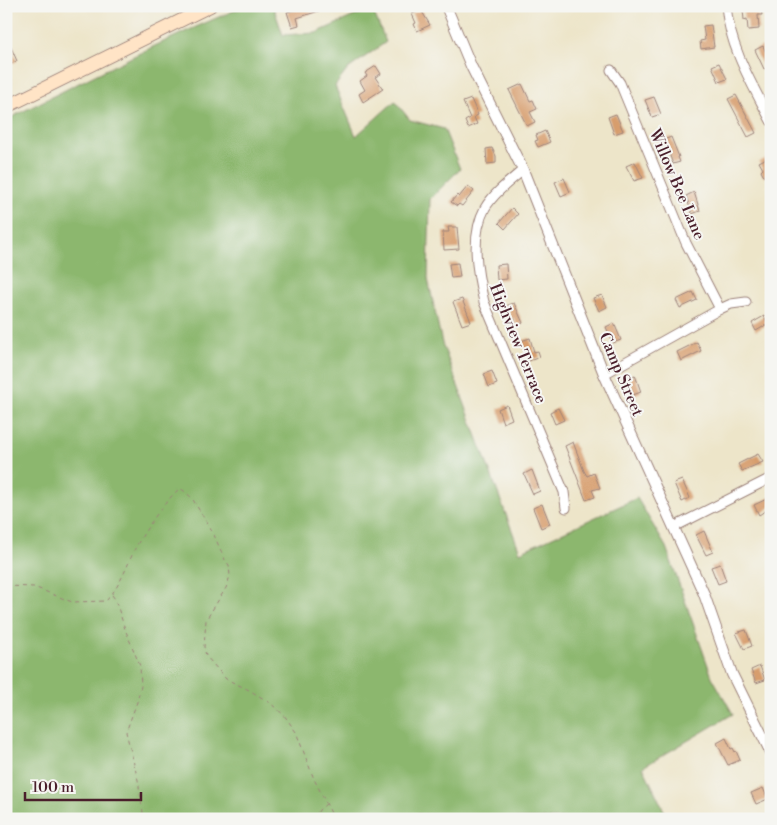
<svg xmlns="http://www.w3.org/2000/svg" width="777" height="825" font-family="'Libre Bodoni',serif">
  <rect width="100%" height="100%" fill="#f6f6f2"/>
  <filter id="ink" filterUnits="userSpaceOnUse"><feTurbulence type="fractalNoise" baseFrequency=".02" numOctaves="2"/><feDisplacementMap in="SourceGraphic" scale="10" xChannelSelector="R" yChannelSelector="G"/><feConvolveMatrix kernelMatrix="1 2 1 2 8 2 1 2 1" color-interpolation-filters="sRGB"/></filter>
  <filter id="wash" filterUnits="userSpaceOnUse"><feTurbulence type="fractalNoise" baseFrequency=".0096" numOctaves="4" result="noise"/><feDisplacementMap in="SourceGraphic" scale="20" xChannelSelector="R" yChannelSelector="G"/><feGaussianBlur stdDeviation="1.12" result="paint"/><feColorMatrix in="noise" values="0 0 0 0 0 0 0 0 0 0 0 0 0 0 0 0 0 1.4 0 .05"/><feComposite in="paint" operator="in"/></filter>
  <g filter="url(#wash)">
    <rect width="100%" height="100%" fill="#ede5c9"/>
    <path fill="#8cb76e" stroke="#6b6b4c" d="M 245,6 L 273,6 L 283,35 L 316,33 L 372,8 L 386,42 L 348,69 L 335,86 L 356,136 L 395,101 L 410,120 L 444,129 L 460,169 L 430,199 L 428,279 L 442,343 L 520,552 L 637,498 L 666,547 L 712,677 L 733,714 L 643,767 L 668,819 L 6,819 L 6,120 C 85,80 164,39 245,6 Z"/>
    <g id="blocks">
      <g fill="#d79d6d">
        <path d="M 309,6 L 328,6 L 328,8 L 297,18 L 299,25 L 292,27 L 287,12 Z"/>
        <path d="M 745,6 L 754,6 L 754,8 L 761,8 L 762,15 L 758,15 L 759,29 L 748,30 L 747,19 L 744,20 L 743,10 L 746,10 Z"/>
        <path d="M 421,10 L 430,25 L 417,31 L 414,24 L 416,23 L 412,14 Z"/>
        <path d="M 711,25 L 714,47 L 701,49 L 700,41 L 705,40 L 703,26 Z"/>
        <path d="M 6,36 L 17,61 L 8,65 L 6,62 Z"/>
        <path d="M 763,46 L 769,59 L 771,58 L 771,66 L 764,69 L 755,50 Z"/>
        <path d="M 719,63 L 727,79 L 719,82 L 712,66 Z"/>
        <path d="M 376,66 L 381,74 L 375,77 L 383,89 L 363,102 L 359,94 L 365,90 L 360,81 L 367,76 L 365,73 Z"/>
        <path d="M 522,84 L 530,101 L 533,100 L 537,109 L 530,112 L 535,122 L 527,126 L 509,90 Z"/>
        <path d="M 736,95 L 756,133 L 748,137 L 728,99 Z"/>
        <path d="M 654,97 L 661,114 L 652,117 L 645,100 Z"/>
        <path d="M 471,99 L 478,115 L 474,117 L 477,124 L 468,128 L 465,121 L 470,118 L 463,102 Z"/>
        <path d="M 616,114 L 623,131 L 614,134 L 608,117 Z"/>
        <path d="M 545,131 L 550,142 L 538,147 L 535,141 L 538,140 L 536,135 Z"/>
        <path d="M 671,137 L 679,157 L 678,157 L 680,162 L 673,164 L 664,140 Z"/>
        <path d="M 492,148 L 496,156 L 496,163 L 487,164 L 486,149 Z"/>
        <path d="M 769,157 L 771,162 L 771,174 L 764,177 L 761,171 L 763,169 L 759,162 Z"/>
        <path d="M 635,162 L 643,178 L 634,181 L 626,166 Z"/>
        <path d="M 564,178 L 570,192 L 561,196 L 555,182 Z"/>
        <path d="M 468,186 L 474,191 L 462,206 L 459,204 L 457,206 L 451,202 L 457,195 L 459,197 Z"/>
        <path d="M 694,192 L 700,211 L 692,214 L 686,196 Z"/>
        <path d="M 512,208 L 518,214 L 505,229 L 499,223 Z"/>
        <path d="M 448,227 L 457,227 L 459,249 L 444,250 L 443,232 L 449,232 Z"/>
        <path d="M 458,263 L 460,277 L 451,278 L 449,264 Z"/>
        <path d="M 506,264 L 507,279 L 497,280 L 496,265 Z"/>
        <path d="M 693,292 L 697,300 L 680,308 L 676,300 Z"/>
        <path d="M 602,295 L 607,307 L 599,311 L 593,298 Z"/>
        <path d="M 462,299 L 471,322 L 462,325 L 453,302 Z"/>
        <path d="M 514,303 L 523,323 L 517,326 L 514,318 L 512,319 L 506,306 Z"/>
        <path d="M 764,316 L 768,324 L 756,331 L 752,323 Z"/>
        <path d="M 614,323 L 621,340 L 613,343 L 606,327 Z"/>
        <path d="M 530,338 L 534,352 L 538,351 L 540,357 L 529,361 L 521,341 Z"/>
        <path d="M 697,342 L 701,351 L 681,361 L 677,352 Z"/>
        <path d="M 492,371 L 497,384 L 489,387 L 484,374 Z"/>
        <path d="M 635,375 L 641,392 L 633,395 L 627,378 Z"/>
        <path d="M 507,405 L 512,419 L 503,423 L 498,409 Z"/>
        <path d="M 558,408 L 564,420 L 555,424 L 550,412 Z"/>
        <path d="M 573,442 L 584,471 L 587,476 L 594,473 L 600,488 L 592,490 L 595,497 L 586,500 L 565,446 Z"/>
        <path d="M 758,454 L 763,462 L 742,471 L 738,464 Z"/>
        <path d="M 532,470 L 540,491 L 533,494 L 524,474 Z"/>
        <path d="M 682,480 L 690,498 L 682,502 L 674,483 Z"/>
        <path d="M 771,497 L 771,507 L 759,515 L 754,505 Z"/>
        <path d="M 542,504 L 550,524 L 541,528 L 533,508 Z"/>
        <path d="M 704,531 L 713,552 L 706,555 L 696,535 Z"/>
        <path d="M 720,564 L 726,581 L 718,584 L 711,567 Z"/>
        <path d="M 746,630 L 752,646 L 744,649 L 736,633 Z"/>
        <path d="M 760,666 L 765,680 L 756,683 L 751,670 Z"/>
        <path d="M 726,738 L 731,749 L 733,748 L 735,752 L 736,751 L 740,760 L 728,765 L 717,743 Z"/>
        <path d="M 763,788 L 768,799 L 756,804 L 751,793 Z"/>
      </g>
    </g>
  </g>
  <g filter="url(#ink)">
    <use href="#blocks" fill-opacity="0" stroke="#9c827a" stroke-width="1"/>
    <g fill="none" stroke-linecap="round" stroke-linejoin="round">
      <g stroke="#9c827a" stroke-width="11">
        <g id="minor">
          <path d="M 726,6 C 730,48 752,84 771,121"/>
          <path d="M 611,70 L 620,83 L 686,243 L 720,309"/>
          <path d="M 523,170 C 510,181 494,193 485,208 C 470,236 477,273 484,302 L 564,492 L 566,508"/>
          <path d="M 604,374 L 720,309 L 731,304 L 746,302"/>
          <path d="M 674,527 L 771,478"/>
        </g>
      </g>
      <g stroke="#9c827a" stroke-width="12">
        <path id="tertiary" d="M 446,6 L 471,66 L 523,170 L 604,374 L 704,594 L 732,674 L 771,753"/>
      </g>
      <g stroke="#9c827a" stroke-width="14">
        <path id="secondary" d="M 6,107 L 210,6"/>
      </g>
      <g stroke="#9c827a" stroke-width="1" stroke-dasharray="4 4" stroke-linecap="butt">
        <path d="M 6,586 L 34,587 L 72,602 L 106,601 C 119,587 125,571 133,553 C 141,535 164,502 179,489 L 183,490 L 192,498 L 214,535 L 225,560 L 229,565 L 230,576 L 226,588 L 206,620 L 204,647 L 206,656 L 226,679 L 249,690 L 269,702 L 284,715 L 296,732 L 314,779 L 331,813 L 337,819"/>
        <path d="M 112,595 L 115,599 L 125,629 L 140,666 L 141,686 L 137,702 L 126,732 L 138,780 L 144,819"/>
        <path d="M 314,819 L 319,810 L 326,804"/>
        <path d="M 413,819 L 417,813 L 428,812 L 450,813 L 457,819"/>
      </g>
      <use href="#minor" stroke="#fff" stroke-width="9"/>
      <use href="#tertiary" stroke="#fff" stroke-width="10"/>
      <use href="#secondary" stroke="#ffe4c6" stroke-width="12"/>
    </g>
  </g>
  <g text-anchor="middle" stroke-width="4" stroke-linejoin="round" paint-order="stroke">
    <g font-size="16" fill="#4a1f2b" stroke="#f6f6f2">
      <text transform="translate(678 184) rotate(67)" y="6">Willow Bee Lane</text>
      <text transform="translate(519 343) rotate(68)" y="6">Highview Terrace</text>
      <text transform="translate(622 374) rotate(67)" y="6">Camp Street</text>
    </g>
  </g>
  <rect width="777" height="825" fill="none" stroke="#f6f6f2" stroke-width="25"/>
  <path d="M25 792v8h116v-8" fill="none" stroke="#4a1f2b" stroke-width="2.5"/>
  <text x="32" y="792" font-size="15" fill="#4a1f2b" stroke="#f6f6f2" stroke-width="4" paint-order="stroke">100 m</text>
</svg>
